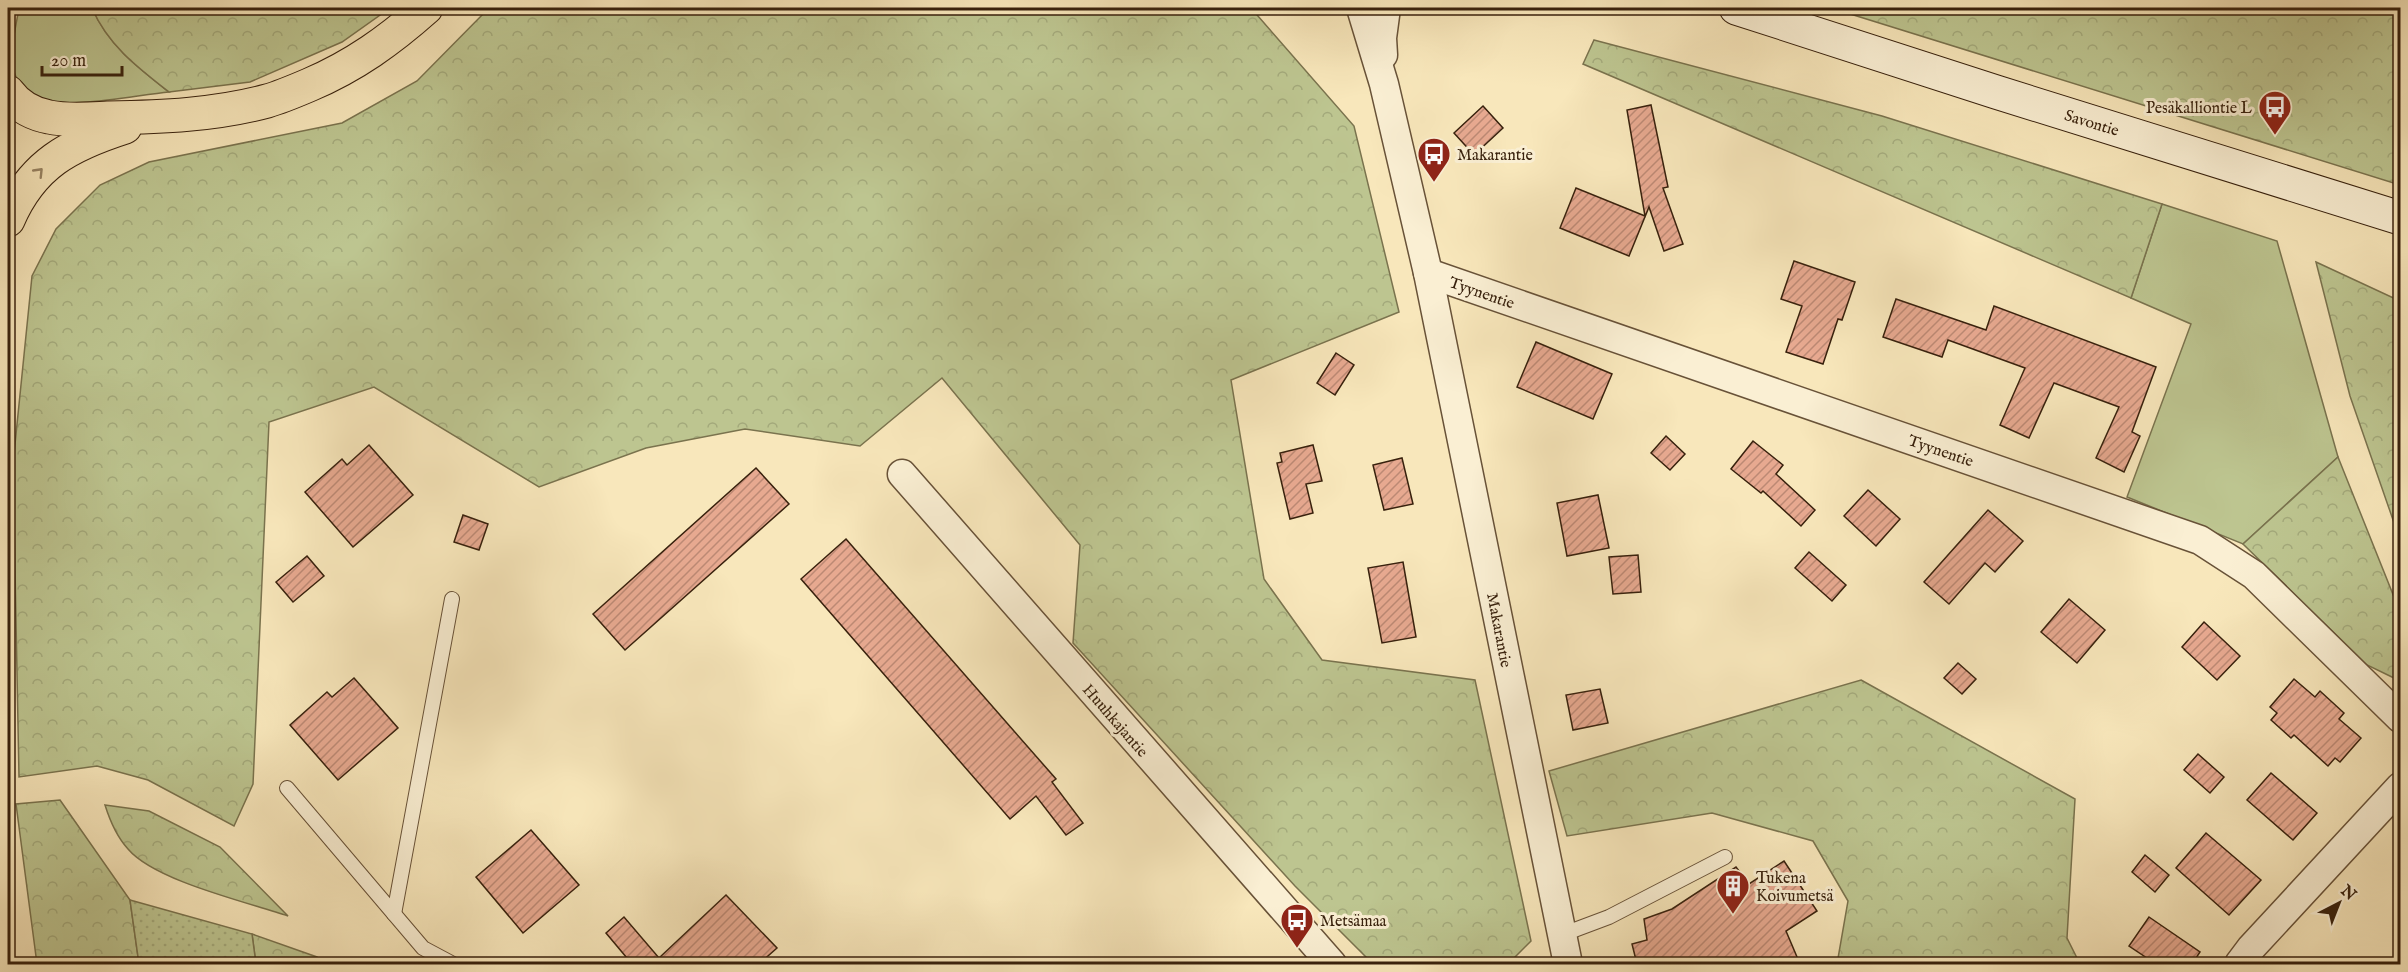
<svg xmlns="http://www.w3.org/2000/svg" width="2408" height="972" font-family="'IM FELL English',serif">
  <defs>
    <pattern id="forest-crowns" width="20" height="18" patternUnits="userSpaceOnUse" patternTransform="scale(1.5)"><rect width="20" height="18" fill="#bdc590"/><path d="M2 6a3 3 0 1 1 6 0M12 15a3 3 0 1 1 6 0" fill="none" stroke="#a3a97b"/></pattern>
    <pattern id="park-dots" width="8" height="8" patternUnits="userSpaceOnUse" patternTransform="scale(1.5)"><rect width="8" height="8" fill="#bdc590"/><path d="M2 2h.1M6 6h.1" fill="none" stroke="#a3a97b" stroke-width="1.8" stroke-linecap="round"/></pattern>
    <pattern id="building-hatch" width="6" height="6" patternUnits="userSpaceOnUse" patternTransform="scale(1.5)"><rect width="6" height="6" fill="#e7a990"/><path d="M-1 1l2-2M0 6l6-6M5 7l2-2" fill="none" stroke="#bc8974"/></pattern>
  </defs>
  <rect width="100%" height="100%" fill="#f8e7bb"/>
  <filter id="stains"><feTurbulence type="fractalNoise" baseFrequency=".00333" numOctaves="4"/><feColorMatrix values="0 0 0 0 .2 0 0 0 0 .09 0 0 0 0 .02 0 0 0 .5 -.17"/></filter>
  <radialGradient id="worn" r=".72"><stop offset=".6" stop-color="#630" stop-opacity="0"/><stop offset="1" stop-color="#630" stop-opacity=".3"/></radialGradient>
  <g fill="#bdc590" stroke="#7a734e" stroke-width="1.5">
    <path d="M 19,8 L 92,8 C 108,45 137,67 169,92 C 137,95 72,108 43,101 C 33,98 20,86 16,77 C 7,58 16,27 19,8 Z"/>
    <path d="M 2162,204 L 2277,241 L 2338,457 L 2243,544 L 2127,497 L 2191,324 L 2131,298 Z"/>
  </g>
  <g fill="url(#forest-crowns)" stroke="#7a734e" stroke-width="1.5">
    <path d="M 92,8 L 390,8 L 342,42 L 250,82 L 169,92 C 137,67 108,45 92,8 Z"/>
    <path d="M 489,8 L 1251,8 L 1354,126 L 1399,312 L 1231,380 L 1264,579 L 1322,660 L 1475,680 L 1531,941 L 1509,963 L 1503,964 L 1373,964 L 1295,886 L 1073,643 L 1080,545 L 942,378 L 860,446 L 745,429 L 646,448 L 539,487 L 374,387 L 269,422 L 253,784 L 234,826 L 148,780 L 97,766 L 19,777 L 13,464 L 32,276 L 56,229 L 100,185 L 149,162 L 342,123 L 417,81 Z"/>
    <path d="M 1831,8 L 2400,8 L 2400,185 Z"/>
    <path d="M 1594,40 L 1882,116 L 2162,204 L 2131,298 L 1583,64 Z"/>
    <path d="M 2316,262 L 2400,301 L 2400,540 L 2350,396 Z"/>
    <path d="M 2338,457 L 2400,612 L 2400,672 L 2394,678 L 2367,665 L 2243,544 Z"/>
    <path d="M 1861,680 L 2075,799 L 2067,938 L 2080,964 L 1837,964 L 1848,901 L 1813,841 L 1712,813 L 1567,836 L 1549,771 Z"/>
    <path d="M 60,800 L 130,900 L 139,964 L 37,964 L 16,804 Z"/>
    <path d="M 105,805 L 149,811 L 220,847 L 288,916 C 247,902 155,881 128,849 C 117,837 110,821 105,805 Z"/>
    <path d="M 252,934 L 317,957 L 324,964 L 256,964 Z"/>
  </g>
  <path fill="url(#park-dots)" stroke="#7a734e" stroke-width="1.5" d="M 130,900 L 252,934 L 256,964 L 139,964 Z"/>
  <g fill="url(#building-hatch)" stroke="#38210d" stroke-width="1.5">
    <path d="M 1651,105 L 1668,187 L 1663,188 L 1683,244 L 1664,251 L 1649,207 L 1629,256 L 1560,228 L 1576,188 L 1645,216 L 1627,110 Z"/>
    <path d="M 1483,106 L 1503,128 L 1474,155 L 1454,133 Z"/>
    <path d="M 1794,261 L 1855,282 L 1842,320 L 1838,319 L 1823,364 L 1786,352 L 1802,306 L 1781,299 Z"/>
    <path d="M 1896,299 L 1986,330 L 1994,306 L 2156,367 L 2132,432 L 2140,436 L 2124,472 L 2096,458 L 2119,407 L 2054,383 L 2029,438 L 2000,425 L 2025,368 L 1948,340 L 1942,357 L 1883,337 Z"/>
    <path d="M 1536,342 L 1612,374 L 1593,419 L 1517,387 Z"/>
    <path d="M 1336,353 L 1354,365 L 1335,395 L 1317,383 Z"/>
    <path d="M 1666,436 L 1685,454 L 1670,470 L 1651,453 Z"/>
    <path d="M 1753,441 L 1783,465 L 1776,474 L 1815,510 L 1801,526 L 1763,491 L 1761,493 L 1731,469 Z"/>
    <path d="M 369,445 L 413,495 L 353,547 L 305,492 L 342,459 L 347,465 Z"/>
    <path d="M 1313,445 L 1322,481 L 1306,484 L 1313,513 L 1290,519 L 1277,463 L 1282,462 L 1280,453 Z"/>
    <path d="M 1402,458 L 1413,504 L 1384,510 L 1373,465 Z"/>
    <path d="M 756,468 L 789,504 L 625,650 L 593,614 Z"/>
    <path d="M 1868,490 L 1900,519 L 1876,546 L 1844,516 Z"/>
    <path d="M 1598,495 L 1609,548 L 1567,556 L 1557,503 Z"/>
    <path d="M 1988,510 L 2023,541 L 1995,572 L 1985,563 L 1949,604 L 1924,582 Z"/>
    <path d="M 463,515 L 488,524 L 479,550 L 454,542 Z"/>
    <path d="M 846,539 L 1056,779 L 1052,782 L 1083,823 L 1066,835 L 1036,796 L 1010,819 L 801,579 Z"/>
    <path d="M 1809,552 L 1846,585 L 1832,601 L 1795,568 Z"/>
    <path d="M 1638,555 L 1641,592 L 1613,594 L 1609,557 Z"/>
    <path d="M 307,556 L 324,576 L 293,602 L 276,582 Z"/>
    <path d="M 1403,562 L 1416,637 L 1382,643 L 1368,568 Z"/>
    <path d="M 2069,599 L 2105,630 L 2077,663 L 2041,632 Z"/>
    <path d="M 2204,622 L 2240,656 L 2217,680 L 2182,647 Z"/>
    <path d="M 1958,663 L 1976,679 L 1962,694 L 1944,678 Z"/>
    <path d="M 354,678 L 398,728 L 338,780 L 290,725 L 327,692 L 332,697 Z"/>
    <path d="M 2294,679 L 2315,697 L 2320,691 L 2344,713 L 2339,719 L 2361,738 L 2340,762 L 2335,758 L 2328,766 L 2294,735 L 2291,738 L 2271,720 L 2277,713 L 2270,707 Z"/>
    <path d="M 1600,689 L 1608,723 L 1573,730 L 1566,695 Z"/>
    <path d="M 2198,754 L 2224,777 L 2210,793 L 2184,770 Z"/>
    <path d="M 2271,773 L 2317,813 L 2293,840 L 2247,800 Z"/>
    <path d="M 531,830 L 579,885 L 523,933 L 476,877 Z"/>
    <path d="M 2206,833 L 2261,880 L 2229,915 L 2176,868 Z"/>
    <path d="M 2145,855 L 2169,875 L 2155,892 L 2132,872 Z"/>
    <path d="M 1784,861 L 1817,911 L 1786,931 L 1800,964 L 1637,964 L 1632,944 L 1647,940 L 1644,919 L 1672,909 L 1736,867 L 1749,884 Z"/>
    <path d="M 726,895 L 777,948 L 759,964 L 632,964 L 606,933 L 624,917 L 659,958 Z"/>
    <path d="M 2149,917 L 2200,952 L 2192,964 L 2156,964 L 2129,946 Z"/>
  </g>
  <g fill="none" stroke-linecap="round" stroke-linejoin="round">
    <g stroke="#685238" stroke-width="16">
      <g id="lane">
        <path d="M 287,788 L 423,948 L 453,964"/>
        <path d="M 394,914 L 452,599"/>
        <path d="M 1561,935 L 1609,917 L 1725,857"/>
      </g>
    </g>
    <g stroke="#685238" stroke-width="31">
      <g id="street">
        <path d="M 1361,8 L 1384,84 L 1428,273 L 1568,964"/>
        <path d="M 1383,55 L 1382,38 L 1386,8"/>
        <path d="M 1428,273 L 2200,540 L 2254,575 L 2400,718"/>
        <path d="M 902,474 L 1332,964"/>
        <path d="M 2239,964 L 2251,948 L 2400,787"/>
      </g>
    </g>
    <g stroke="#38210d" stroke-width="35">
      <path id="secondary" d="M 1736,8 L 1996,92 L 2400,218"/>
    </g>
    <g stroke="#38210d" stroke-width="35">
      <g id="highway">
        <path d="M 8,92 C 18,106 33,114 49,117 C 68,121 89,119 108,118 C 161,117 215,115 267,101 C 281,97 295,91 309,85 C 354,66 390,40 426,8"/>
        <path d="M 8,220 C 32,164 69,145 125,127"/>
      </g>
    </g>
    <use href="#lane" stroke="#faefd3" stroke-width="14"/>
    <use href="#street" stroke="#faefd3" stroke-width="28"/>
    <use href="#secondary" stroke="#faefd3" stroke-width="33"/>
    <use href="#highway" stroke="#f8e7bb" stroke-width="33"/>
  </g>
  <defs><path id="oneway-chevron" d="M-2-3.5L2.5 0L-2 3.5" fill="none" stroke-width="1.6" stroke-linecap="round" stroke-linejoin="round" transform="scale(1.5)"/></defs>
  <use stroke="#988464" href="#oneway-chevron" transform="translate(39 172) rotate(-46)"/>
  <defs>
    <g id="bus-pin" transform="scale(1.725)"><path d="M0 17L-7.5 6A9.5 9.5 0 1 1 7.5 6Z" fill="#8f2418" stroke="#faefd3"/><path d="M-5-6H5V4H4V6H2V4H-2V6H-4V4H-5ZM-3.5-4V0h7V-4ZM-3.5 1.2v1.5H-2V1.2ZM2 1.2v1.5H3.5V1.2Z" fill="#fff"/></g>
    <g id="building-pin" transform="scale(1.725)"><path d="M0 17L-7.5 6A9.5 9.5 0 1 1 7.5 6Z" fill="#8f2418" stroke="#faefd3"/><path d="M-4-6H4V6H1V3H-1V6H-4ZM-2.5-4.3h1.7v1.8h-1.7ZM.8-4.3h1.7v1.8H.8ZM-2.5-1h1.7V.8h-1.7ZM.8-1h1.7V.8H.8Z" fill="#fff"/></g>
  </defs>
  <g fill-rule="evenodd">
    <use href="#bus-pin" x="2275" y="107"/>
    <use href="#bus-pin" x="1434" y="154"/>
    <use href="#building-pin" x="1733" y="886"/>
    <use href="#bus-pin" x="1297" y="920"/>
  </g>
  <g text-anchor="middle" stroke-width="6" stroke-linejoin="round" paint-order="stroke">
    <g font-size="16" fill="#38210d" stroke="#faefd3" text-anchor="start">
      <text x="2252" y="113" text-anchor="end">Pesäkalliontie L</text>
      <text x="1457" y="160">Makarantie</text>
      <text x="1756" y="883">Tukena<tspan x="1756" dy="18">Koivumetsä</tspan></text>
      <text x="1320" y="926">Metsämaa</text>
    </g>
    <g font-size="16" fill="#38210d" stroke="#faefd3">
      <text transform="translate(2092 122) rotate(17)" y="6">Savontie</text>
      <text transform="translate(1482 292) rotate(19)" y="6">Tyynentie</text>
      <text transform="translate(1941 450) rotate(19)" y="6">Tyynentie</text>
      <text transform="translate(1500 630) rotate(79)" y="6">Makarantie</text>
      <text transform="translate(1116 720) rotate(49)" y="6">Huuhkajantie</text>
    </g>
  </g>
  <rect width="2408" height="972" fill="none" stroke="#f8e7bb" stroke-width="30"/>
  <rect x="9" y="9" width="2390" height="954" fill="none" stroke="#38210d" stroke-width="3"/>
  <rect x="15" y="15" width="2378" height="942" fill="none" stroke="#38210d" stroke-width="1.5"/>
  <g transform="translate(2339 903) rotate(42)" stroke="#faefd3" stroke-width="4.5" paint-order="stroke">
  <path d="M0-4.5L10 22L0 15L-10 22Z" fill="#38210d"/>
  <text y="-9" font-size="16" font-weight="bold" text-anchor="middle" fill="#38210d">N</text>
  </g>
  <path d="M42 66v9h80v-9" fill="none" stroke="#38210d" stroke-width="3"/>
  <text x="51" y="66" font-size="18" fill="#38210d" stroke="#faefd3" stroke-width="4.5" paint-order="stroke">20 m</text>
  <rect width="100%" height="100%" filter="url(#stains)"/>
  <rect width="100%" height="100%" fill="url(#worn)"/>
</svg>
